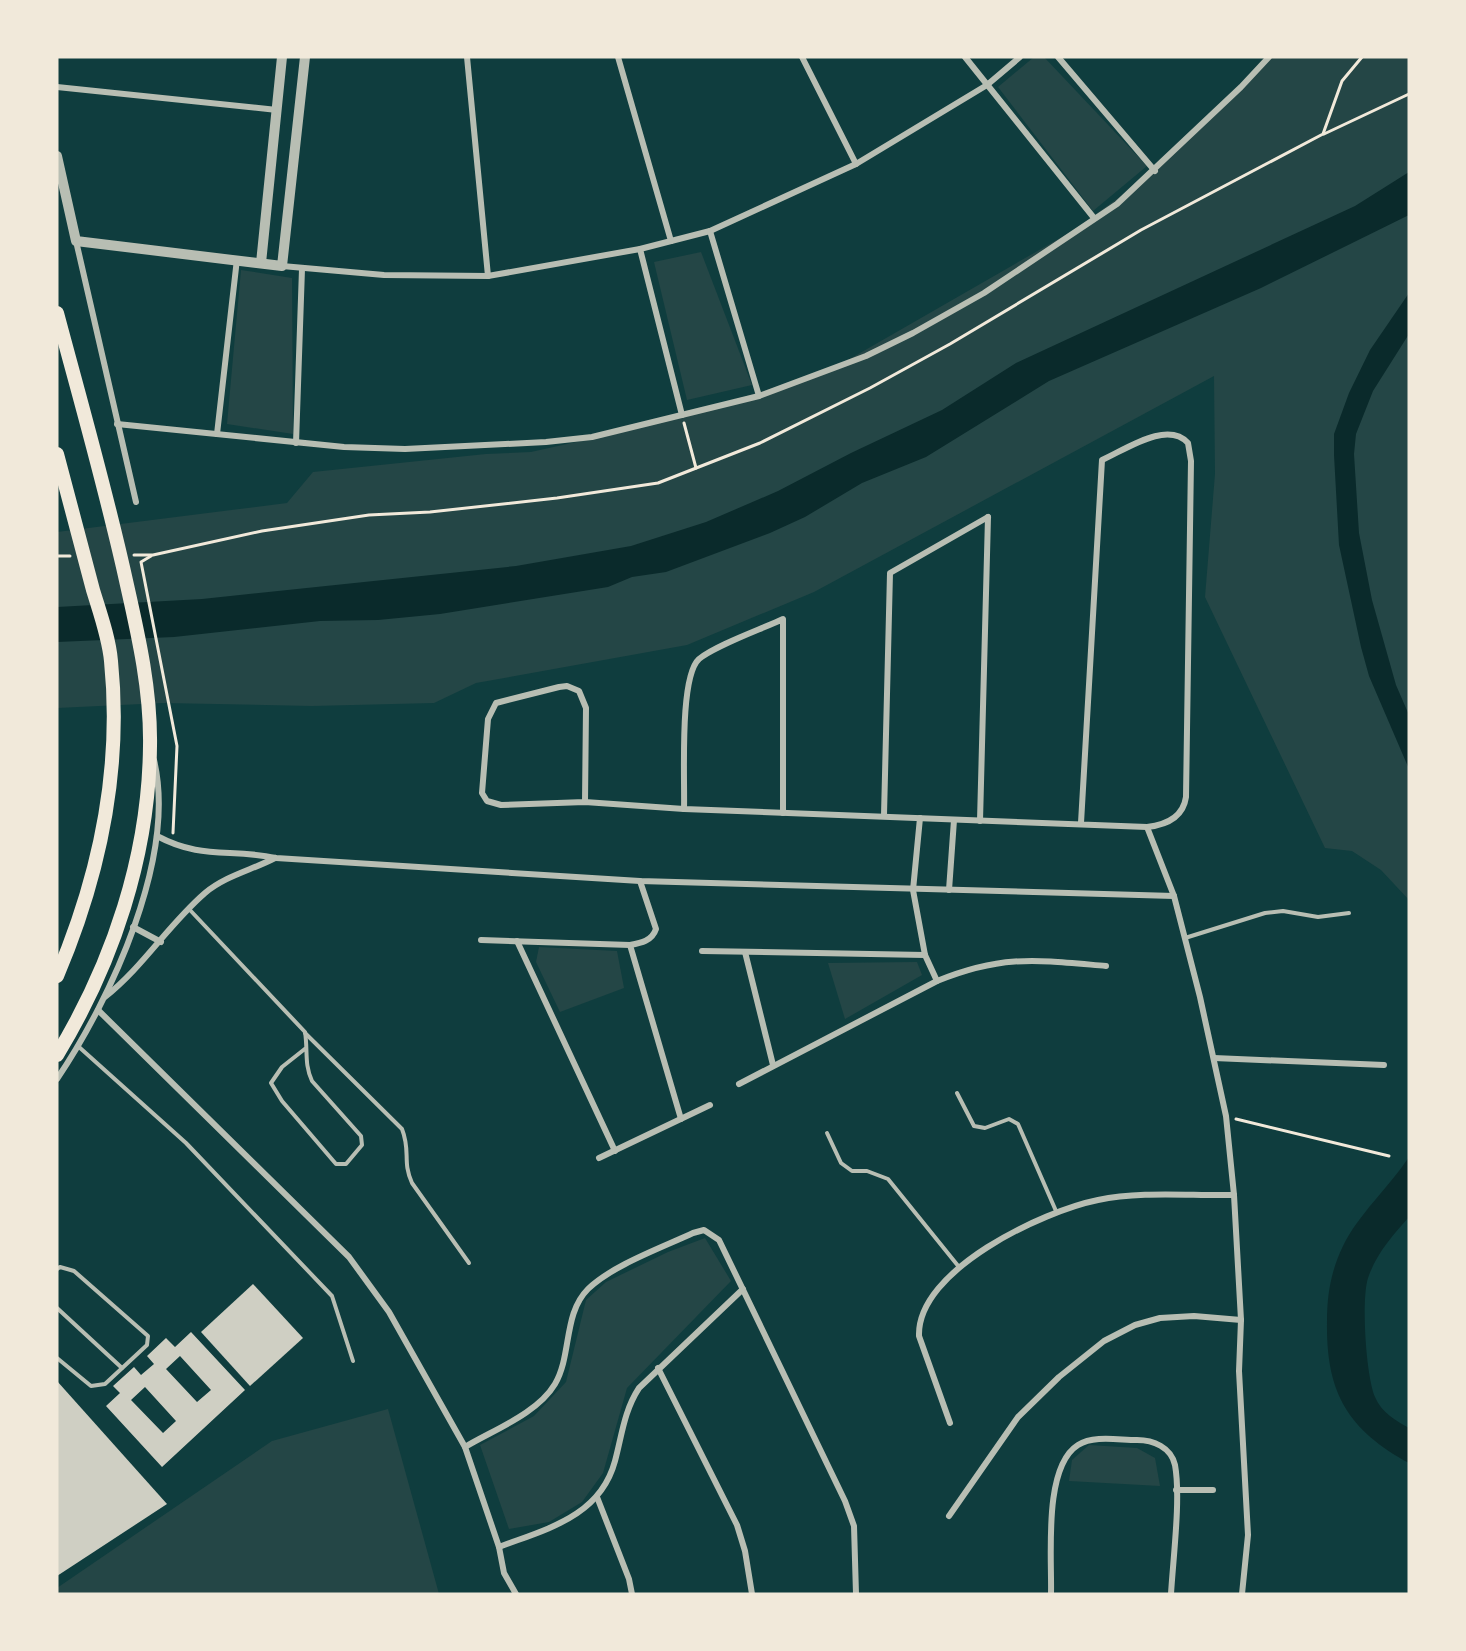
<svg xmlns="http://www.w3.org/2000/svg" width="1466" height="1651" font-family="'Fira Sans Condensed',sans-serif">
  <rect width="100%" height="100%" fill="#0f3d3e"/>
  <g fill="#244646">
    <path d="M 1034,57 L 1044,57 L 1147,166 L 1093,211 L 998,87 Z"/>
    <path d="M 1269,57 L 1409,57 L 1409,900 L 1381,870 L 1352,851 L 1325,848 L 1205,597 L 1215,474 L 1214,376 L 814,592 L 687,645 L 476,683 L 434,703 L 312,706 L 163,703 L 57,708 L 57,532 L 287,503 L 313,472 L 486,454 L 531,452 L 639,428 L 827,372 L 1074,230 L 1155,171 Z"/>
    <path d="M 701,252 L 752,385 L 687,400 L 654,262 Z"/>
    <path d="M 241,270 L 292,278 L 293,434 L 227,424 Z"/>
    <path d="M 539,947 L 617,951 L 624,988 L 560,1012 L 536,962 Z"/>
    <path d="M 917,962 L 922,975 L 845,1019 L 828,963 Z"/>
    <path d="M 705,1238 L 731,1281 L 627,1388 L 603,1473 L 582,1502 L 549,1522 L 509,1529 L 480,1445 L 534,1416 L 566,1382 L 586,1300 L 606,1282 L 668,1252 Z"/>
    <path d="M 388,1409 L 439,1594 L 57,1594 L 57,1588 L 272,1441 Z"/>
    <path d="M 1089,1445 L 1137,1448 L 1155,1458 L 1160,1486 L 1069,1481 L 1072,1460 Z"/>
  </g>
  <g fill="#0a2a2b">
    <path d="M 1409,172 L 1409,215 L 1261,288 L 1049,381 L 926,457 L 862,483 L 805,517 L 770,533 L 666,572 L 632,577 L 608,587 L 440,614 L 378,620 L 320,621 L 174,637 L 57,642 L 57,607 L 202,599 L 516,566 L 631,546 L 706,522 L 778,491 L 851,453 L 942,410 L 1016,363 L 1355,206 Z"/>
    <path d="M 1409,293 L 1409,334 L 1373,391 L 1356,434 L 1354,454 L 1359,533 L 1372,600 L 1396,685 L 1409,715 L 1409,769 L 1369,676 L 1361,647 L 1339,545 L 1334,455 L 1334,434 L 1349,393 L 1370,350 Z"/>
    <path d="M 1409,1157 L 1409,1217 C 1393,1235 1376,1254 1368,1278 C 1361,1300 1366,1376 1375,1397 C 1381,1412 1396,1421 1409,1428 L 1409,1463 C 1347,1429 1326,1392 1327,1322 C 1327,1294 1331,1271 1343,1246 C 1358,1215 1389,1187 1409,1157 Z"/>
  </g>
  <g fill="#cfcfc3" fill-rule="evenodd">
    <path d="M 253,1284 L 303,1338 L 250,1386 L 201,1332 Z"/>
    <path d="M 191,1332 L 245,1390 L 162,1467 L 106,1406 L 120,1393 L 113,1386 L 134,1367 L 141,1375 L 154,1364 L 147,1356 L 166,1338 L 175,1347 ZM 180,1356 L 211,1390 L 197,1402 L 166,1369 ZM 145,1387 L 176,1421 L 163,1433 L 131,1400 Z"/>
    <path d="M 57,1381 L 167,1504 L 57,1576 Z"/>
  </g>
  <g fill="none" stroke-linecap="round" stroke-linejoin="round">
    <g stroke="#f1e9da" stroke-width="3">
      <path d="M 1324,134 L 1409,94"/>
      <path d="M 684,423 L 696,468"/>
      <path d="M 134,555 L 153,555 L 262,531 L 369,515 L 430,512 L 557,498 L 658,483 L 760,443 L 870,388 L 950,344 L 1141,230 L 1323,134 L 1342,81 L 1362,57"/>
      <path d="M 57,556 L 70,556"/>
      <path d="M 151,556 L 141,562 L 177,746 L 173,833"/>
      <path d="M 1236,1119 L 1389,1156"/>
    </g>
    <g stroke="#b8beb3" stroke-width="4">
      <path d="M 189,909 L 305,1032 C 308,1050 304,1064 312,1081 L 361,1136 L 362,1145 L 346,1164 L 336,1164 L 282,1101 L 271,1083 L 282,1067 L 306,1048"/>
      <path d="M 1185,938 L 1265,913 L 1283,911 L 1318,917 L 1349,913"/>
      <path d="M 305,1033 L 402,1129 C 411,1152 402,1161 412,1183 L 469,1263"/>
      <path d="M 79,1047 L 186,1143 L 332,1296 L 353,1361"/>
      <path d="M 957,1093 L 974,1126 L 985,1128 L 1009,1119 L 1018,1124 L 1056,1211"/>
      <path d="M 827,1133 L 841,1163 L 852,1171 L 867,1171 L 888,1179 L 959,1267"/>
      <path d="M 57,1269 L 60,1267 L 74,1271 L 148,1336 L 147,1345 L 105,1384 L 91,1386 L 57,1358"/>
      <path d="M 57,1308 L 122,1368"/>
    </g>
    <g stroke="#b8beb3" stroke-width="6">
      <path d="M 467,57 L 488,276"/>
      <path d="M 618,57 L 671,241"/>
      <path d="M 802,57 L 856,164"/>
      <path d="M 965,57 L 1094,218"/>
      <path d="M 1058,57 L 1155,171"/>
      <path d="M 57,87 L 277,110"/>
      <path d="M 710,231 L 759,396"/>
      <path d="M 76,241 L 136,502"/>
      <path d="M 640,249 L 682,415"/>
      <path d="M 282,266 L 384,275 L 488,276 L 640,249 L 710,231 L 856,164 L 987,85 L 1020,57"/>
      <path d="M 117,424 L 344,447 L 405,449 L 546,442 L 592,437 L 759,396 L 866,356 L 913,333 L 984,293 L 1117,204 L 1241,87 L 1269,57"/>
      <path d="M 217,434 L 237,259"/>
      <path d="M 296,443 L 302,269"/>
      <path d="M 585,802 L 586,708 L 579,691 L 567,686 L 559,687 L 496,703 L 488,719 L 482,793 L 487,801 L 501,805 L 585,802 L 684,809 L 1147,827 C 1165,825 1183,818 1186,797 L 1191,461 L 1188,443 C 1167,420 1125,450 1102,460 L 1081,823"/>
      <path d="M 684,809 C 685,780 679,677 699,659 C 716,645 762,629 783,619 L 783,813"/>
      <path d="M 884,815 L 890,573 L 988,517"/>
      <path d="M 920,818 L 913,890 L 925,955 L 937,981"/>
      <path d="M 980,821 L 988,517"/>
      <path d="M 1147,827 L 1174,896 L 1200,997 L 1226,1116 L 1234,1195 L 1241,1320 L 1239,1371 L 1248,1535 L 1242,1594"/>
      <path d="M 157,836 C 202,860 230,848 276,858 L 640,881 L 1174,896"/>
      <path d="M 949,890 L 954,820"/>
      <path d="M 133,927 L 161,942"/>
      <path d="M 481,940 L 630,945 C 641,943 652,941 656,929 L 640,881"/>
      <path d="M 517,941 L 615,1151"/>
      <path d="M 630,945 L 681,1119"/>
      <path d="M 702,951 L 925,955"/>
      <path d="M 745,952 L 773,1065"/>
      <path d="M 105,997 C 143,967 168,925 205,893 C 225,876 252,870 275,858"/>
      <path d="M 98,1010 L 349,1257 L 389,1312 L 465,1447 L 499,1547 L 504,1573 L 516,1594"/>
      <path d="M 1214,1058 L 1384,1065"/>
      <path d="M 57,1079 C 111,999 177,857 154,760"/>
      <path d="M 739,1084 L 937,981 C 1003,954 1038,960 1106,966"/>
      <path d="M 599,1158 L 710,1105"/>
      <path d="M 658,1368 L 737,1525 L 745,1551 L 752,1594"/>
      <path d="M 950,1423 L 919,1336 C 917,1270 1043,1211 1098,1200 C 1141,1191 1190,1196 1234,1195"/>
      <path d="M 465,1447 C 493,1430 537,1414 555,1384 C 572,1355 563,1314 588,1289 C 613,1265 661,1248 693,1233 L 704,1230 L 719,1240 L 845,1501 L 854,1526 L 856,1594"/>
      <path d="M 1176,1490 L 1213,1490"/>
      <path d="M 597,1497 L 629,1579 L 632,1594"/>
      <path d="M 949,1516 L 1018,1417 L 1059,1377 L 1104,1341 L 1135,1325 L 1160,1318 L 1194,1316 L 1241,1320"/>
      <path d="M 499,1547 C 546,1529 600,1517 615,1461 C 622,1435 624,1411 639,1388 L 743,1289"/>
      <path d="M 1051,1594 C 1052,1557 1043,1467 1078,1445 C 1094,1435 1118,1440 1137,1440 C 1153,1440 1171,1447 1175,1465 C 1181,1498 1173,1559 1171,1594"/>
    </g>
    <g stroke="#b8beb3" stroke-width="10">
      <path d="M 57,156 L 76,241 L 282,266 L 305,57"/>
      <path d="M 261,263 L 282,57"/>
    </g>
    <g stroke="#f1e9da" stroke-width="14">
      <path d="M 57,313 C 81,403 107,493 127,585 C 139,638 151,692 150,746 C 149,855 113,963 57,1055"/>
      <path d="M 57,454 C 69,500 81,545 93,590 C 100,613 109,638 111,661 C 122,769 99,877 57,976"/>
    </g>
  </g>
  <rect width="1466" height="1651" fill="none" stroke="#f1e9da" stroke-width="117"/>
</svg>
